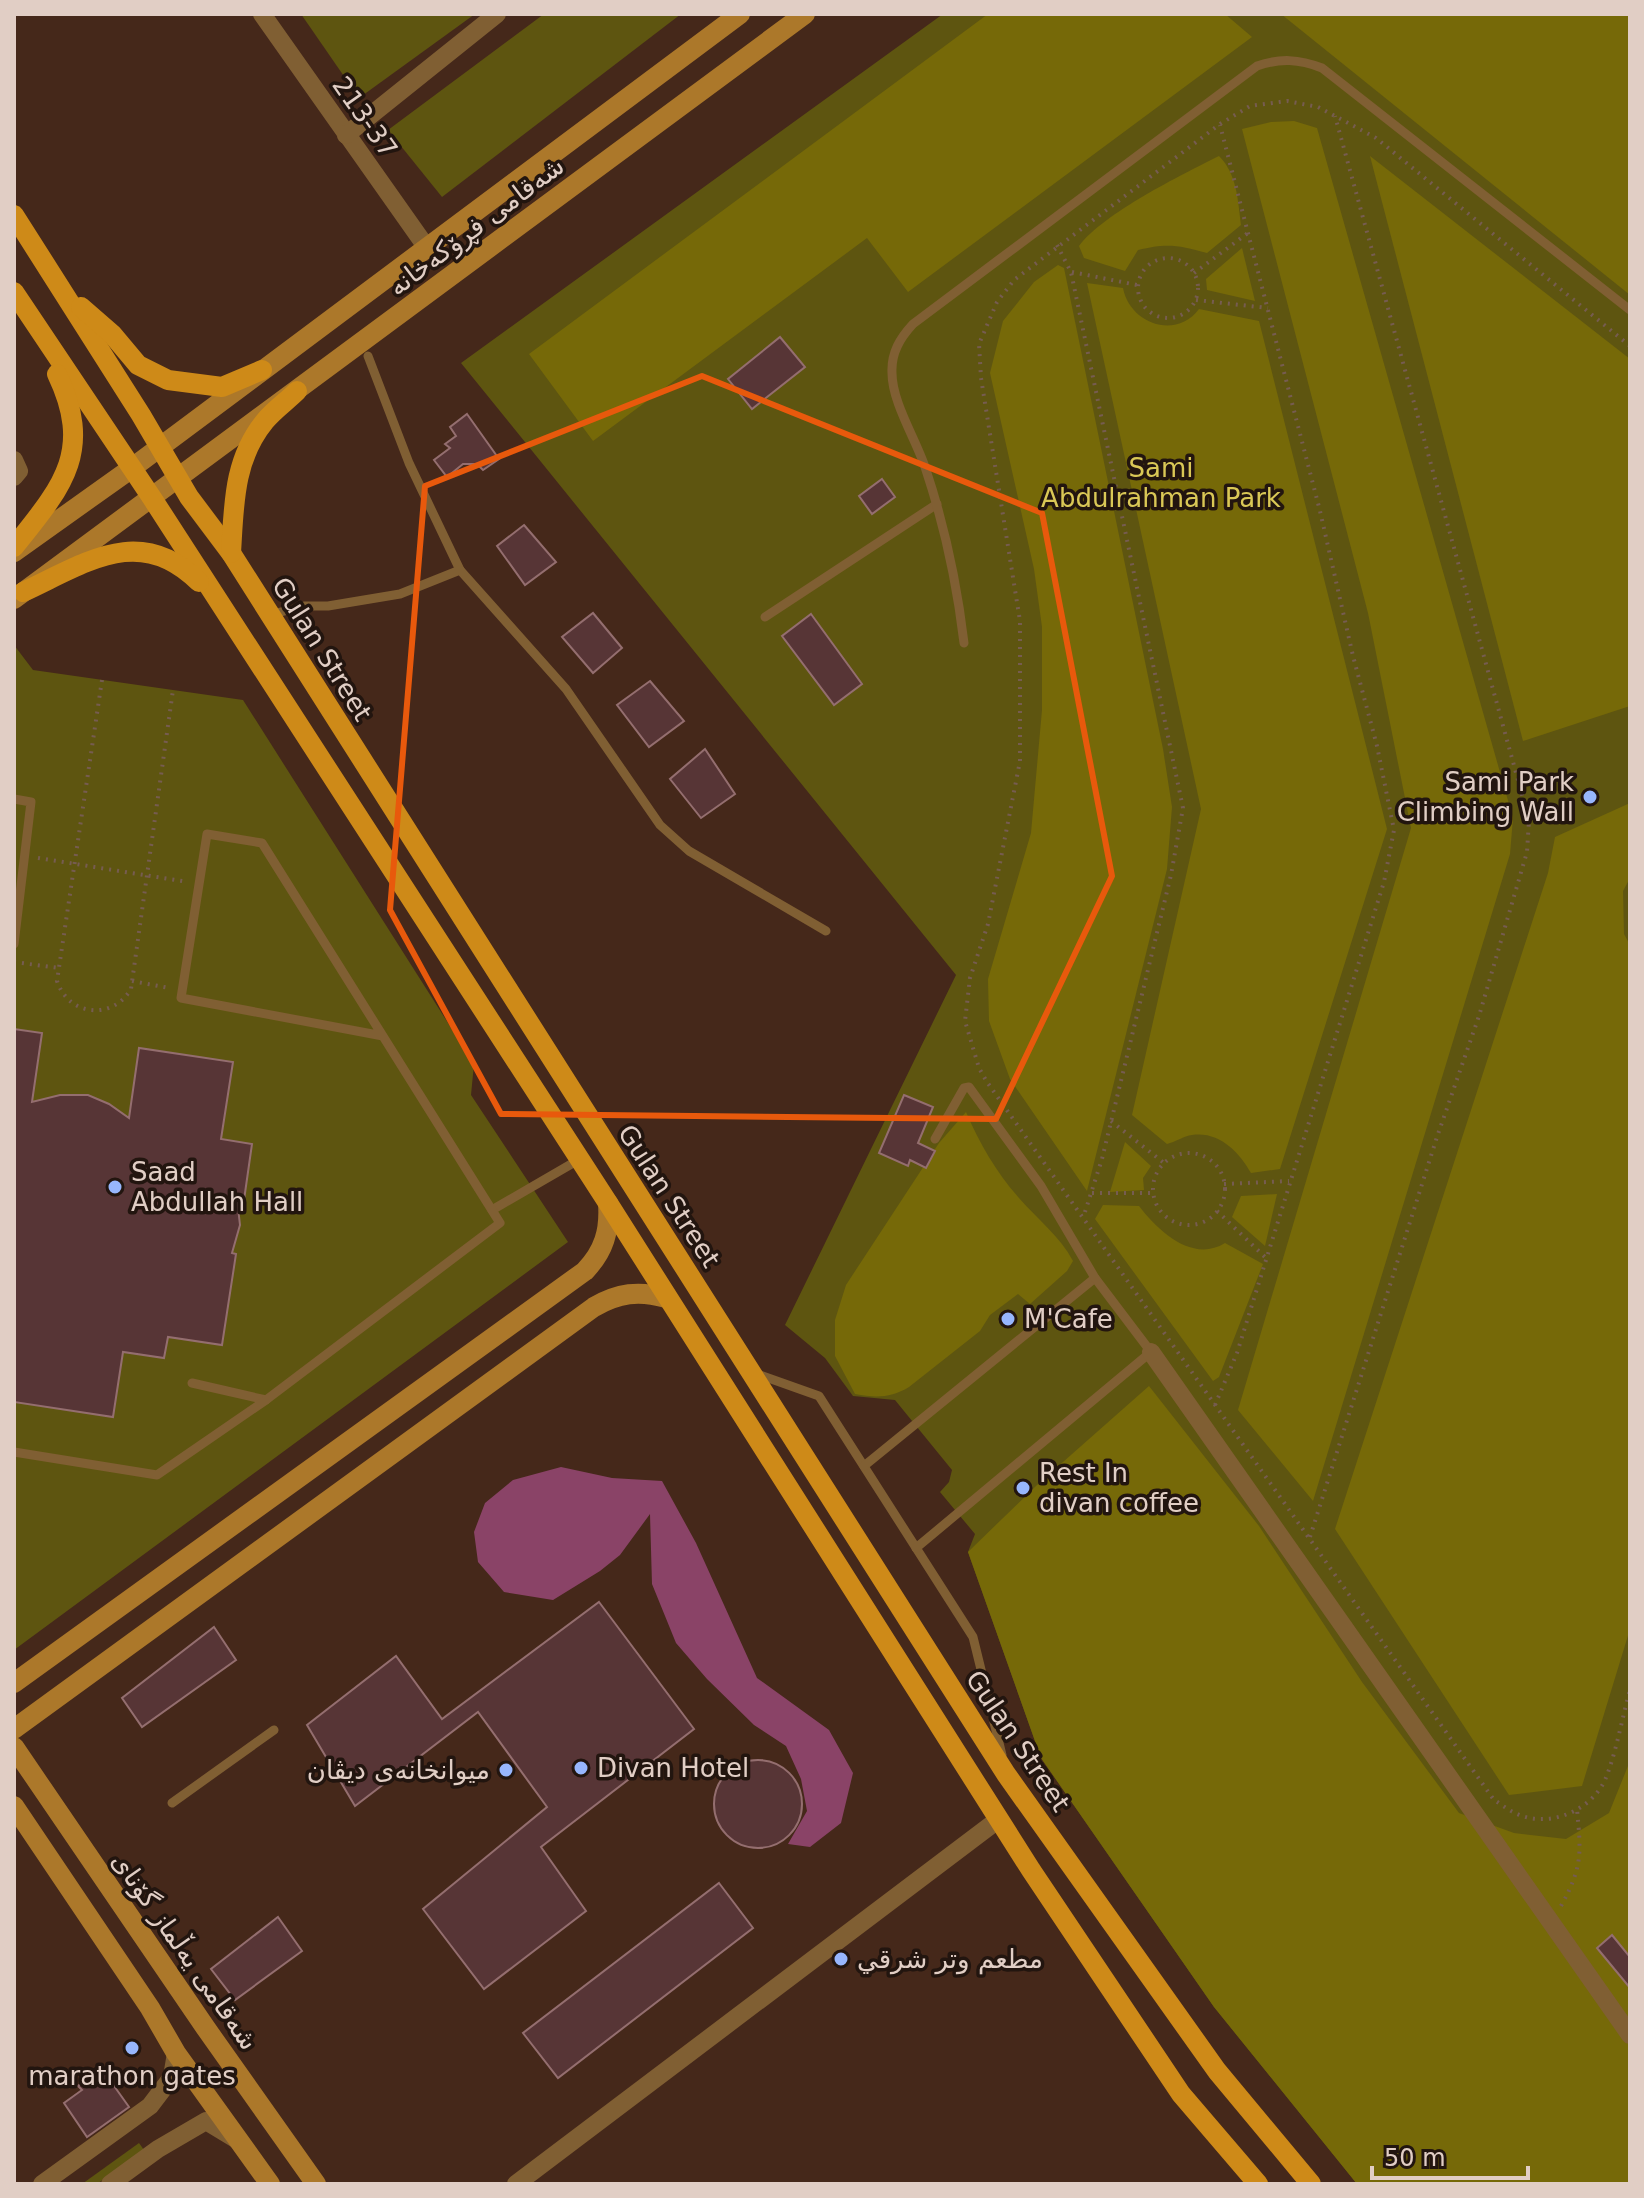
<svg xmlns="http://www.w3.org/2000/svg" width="1644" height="2198" font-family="'DejaVu Sans','Noto Sans Arabic',sans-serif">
  <rect width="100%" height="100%" fill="#45281a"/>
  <g fill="#5e5510">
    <path d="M 301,14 L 475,14 L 359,98 Z"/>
    <path d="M 544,14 L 681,14 L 442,197 L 388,130 Z"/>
    <path d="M 943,14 L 1630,14 L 1630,2184 L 1357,2184 L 1214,2007 L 1041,1758 L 968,1552 L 975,1534 L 940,1492 L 949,1482 L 952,1470 L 895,1400 L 853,1396 L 825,1358 L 785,1325 L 956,975 L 461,363 Z"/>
    <path d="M 14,645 L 33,670 L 243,700 L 474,1064 L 471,1095 L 568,1242 L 14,1650 Z"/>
    <path d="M 139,2143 L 144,2150 L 97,2184 L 82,2184 Z"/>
  </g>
  <g fill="#766908">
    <path d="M 988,14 L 1225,14 L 1252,37 L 908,292 L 867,238 L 593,441 L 529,354 Z"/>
    <path d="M 1281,14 L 1630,14 L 1630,295 Z"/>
    <path d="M 1294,121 L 1317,128 L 1513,818 L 1510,854 L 1313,1501 L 1238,1410 L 1411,828 L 1368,613 L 1242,129 L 1271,122 Z"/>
    <path d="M 1219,156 C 1237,174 1238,200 1241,225 L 1207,253 C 1179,245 1166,243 1138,250 L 1125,271 L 1084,258 L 1079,246 C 1104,213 1181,175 1219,156 Z"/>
    <path d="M 1370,156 L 1630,359 L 1630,706 L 1523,741 Z"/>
    <path d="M 1242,248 L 1255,301 L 1207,290 L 1206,279 Z"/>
    <path d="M 1058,265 L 1064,268 L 1163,749 L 1172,807 L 1167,869 L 1087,1191 L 1010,1079 L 989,1021 L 988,979 L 1031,833 L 1042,710 L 1042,627 L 1034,569 L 990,373 L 1003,321 L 1034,282 Z"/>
    <path d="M 1087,283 L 1123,288 C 1130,324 1176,340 1199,309 L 1259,321 L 1387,829 L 1280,1169 L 1251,1173 C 1239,1152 1219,1131 1192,1135 C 1184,1136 1175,1142 1167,1144 L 1132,1115 L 1201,809 Z"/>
    <path d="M 1630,803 L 1630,878 L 1623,891 L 1624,934 L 1630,945 L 1630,1629 L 1582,1786 L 1509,1795 L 1335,1529 L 1548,873 L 1555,837 Z"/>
    <path d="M 966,1112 C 980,1144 996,1172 1019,1198 C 1038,1220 1060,1236 1073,1261 L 1067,1271 L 1030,1304 L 1018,1294 L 990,1315 L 980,1331 L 909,1387 C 891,1398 876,1398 855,1394 L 835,1356 L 835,1320 L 846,1285 L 939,1143 Z"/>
    <path d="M 1125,1142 L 1151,1166 L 1143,1178 L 1144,1190 L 1110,1192 Z"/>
    <path d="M 1277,1194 L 1265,1246 L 1232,1217 L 1241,1196 Z"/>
    <path d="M 1103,1205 L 1139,1206 C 1159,1232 1193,1263 1225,1243 L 1263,1264 L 1219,1377 L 1213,1381 L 1095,1219 Z"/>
    <path d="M 1149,1386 L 1259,1526 L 1362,1682 L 1459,1813 L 1514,1833 L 1566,1839 L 1609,1813 L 1630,1761 L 1630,2184 L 1357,2184 L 1214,2007 L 1041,1758 L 968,1552 L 1037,1485 Z"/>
  </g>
  <path fill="#8a4367" d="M 561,1467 L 612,1478 L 662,1481 L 696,1543 L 757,1678 L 829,1730 L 853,1773 L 841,1823 L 810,1847 L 788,1844 L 807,1811 L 801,1779 L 786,1746 L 754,1725 L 707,1679 L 676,1643 L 652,1584 L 650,1514 L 620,1555 L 600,1571 L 553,1600 L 504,1592 L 478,1562 L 474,1532 L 485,1503 L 513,1480 Z"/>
  <g fill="#573536" stroke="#946e6f" stroke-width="2">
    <path d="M 780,337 L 805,367 L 752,409 L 728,379 Z"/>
    <path d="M 467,414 L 499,459 L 483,470 L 477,464 L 463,464 L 447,477 L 434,460 L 450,448 L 445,444 L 456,436 L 450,427 Z"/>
    <path d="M 882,479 L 895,497 L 872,514 L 859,496 Z"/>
    <path d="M 524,525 L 556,562 L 525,585 L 497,546 Z"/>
    <path d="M 593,613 L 622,648 L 593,673 L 562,637 Z"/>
    <path d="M 811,614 L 862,684 L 834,705 L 782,636 Z"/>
    <path d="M 650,681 L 684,721 L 649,747 L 617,705 Z"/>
    <path d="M 705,749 L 735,794 L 701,818 L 670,779 Z"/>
    <path d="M 14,1029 L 42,1033 L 32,1102 L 60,1095 L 88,1095 L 109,1104 L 129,1118 L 139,1048 L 233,1062 L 221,1139 L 252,1144 L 244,1200 L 237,1199 L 240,1225 L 232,1253 L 236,1254 L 222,1345 L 168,1337 L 164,1358 L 123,1352 L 113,1417 L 14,1402 Z"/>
    <path d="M 904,1095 L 933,1107 L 918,1143 L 935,1151 L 926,1168 L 910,1160 L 908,1166 L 879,1153 Z"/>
    <path d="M 599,1602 L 694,1729 L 541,1847 L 586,1911 L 484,1989 L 423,1909 L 547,1807 L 478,1712 L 355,1806 L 307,1725 L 396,1656 L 442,1719 Z"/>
    <path d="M 214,1627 L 236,1660 L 142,1727 L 122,1698 Z"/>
    <circle cx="758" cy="1804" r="44"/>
    <path d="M 719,1883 L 753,1928 L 558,2078 L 523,2033 Z"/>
    <path d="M 278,1917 L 302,1951 L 235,2000 L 211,1969 Z"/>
    <path d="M 1612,1935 L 1630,1957 L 1630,1988 L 1597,1948 Z"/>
    <path d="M 102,2069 L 129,2107 L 87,2137 L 64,2103 L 82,2090 L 78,2086 Z"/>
  </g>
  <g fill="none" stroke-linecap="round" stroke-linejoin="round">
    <g stroke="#765c50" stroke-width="4" stroke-dasharray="2 6" stroke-linecap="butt">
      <path d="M 1057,245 L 1071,272 L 1183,808 L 1171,875 L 1102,1159 L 1084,1215"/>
      <circle cx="1168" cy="288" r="30"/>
      <path d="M 1072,272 L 1137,285"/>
      <path d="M 1194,273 L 1248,233"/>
      <path d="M 1196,300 L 1268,308"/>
      <path d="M 1630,346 L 1376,138 L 1335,116 L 1318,107 L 1287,101 L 1250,106 L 1220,124 L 1014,280 L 997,302 L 979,344 L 981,378 L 1020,621 L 1020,761 L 988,924 L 970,978 L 965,1021 L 979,1068 L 987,1082 L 1494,1800 C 1501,1804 1508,1810 1515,1813 C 1547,1829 1590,1812 1605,1780 C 1616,1754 1622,1718 1630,1690"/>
      <path d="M 102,680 L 57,981 C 69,1017 113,1020 131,989 L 173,690"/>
      <path d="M 38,858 L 188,882"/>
      <path d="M 14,962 L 59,968"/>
      <path d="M 132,981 L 169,988"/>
      <path d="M 1111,1121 L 1164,1163"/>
      <circle cx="1189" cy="1189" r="36"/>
      <path d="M 1224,1184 L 1289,1181"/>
      <path d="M 1092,1193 L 1153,1193"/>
      <path d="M 1217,1211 L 1266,1258"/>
      <path d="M 1215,1405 L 1237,1353 L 1384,882 L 1394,830 L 1377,746 L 1353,656 L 1320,511 L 1220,125"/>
      <path d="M 1310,1537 L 1437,1137 L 1479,1016 L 1527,852 L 1529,820 L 1335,116"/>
      <path d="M 1561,1906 C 1583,1866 1581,1853 1577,1809"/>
    </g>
    <g stroke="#805f33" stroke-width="9">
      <path d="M 368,356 L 409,463 L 460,570"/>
      <path d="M 269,615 L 304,606 L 328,606 L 400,594 L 460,570 L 566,689 L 660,825 L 689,851 L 826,931"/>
      <path d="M 765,617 L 937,504"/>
      <path d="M 964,643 C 957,584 945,527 926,470 C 917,441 892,403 892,373 C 891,353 900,338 913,324 L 1257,66 C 1280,58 1299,59 1322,68 L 1630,310"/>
      <path d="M 14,799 L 31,802 L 14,944"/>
      <path d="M 492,1210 L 580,1159"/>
      <path d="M 757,1374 L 819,1396 L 973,1637 L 1002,1755"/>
      <path d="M 192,1383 L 266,1400"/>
      <path d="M 14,1452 L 157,1475 L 266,1400 L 500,1223 L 262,843 L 207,834 L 181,998 L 383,1036"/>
      <path d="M 864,1466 L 1095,1278"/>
      <path d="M 916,1548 L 1151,1352 L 1095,1278 L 1041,1186 L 969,1087 L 964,1088 L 935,1139"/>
      <path d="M 172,1803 L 274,1730"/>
    </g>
    <g stroke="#805f33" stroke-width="18">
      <path d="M 262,14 L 427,248"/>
      <path d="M 346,135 L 497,14"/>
      <path d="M 14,460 L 19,471 L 14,477"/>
      <path d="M 1151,1352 L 1630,2035"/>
      <path d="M 42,2184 L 150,2106 L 172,2077 L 176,2053"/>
      <path d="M 110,2184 L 158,2149 L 206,2121 L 239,2141"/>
      <path d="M 516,2184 L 999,1819"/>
    </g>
    <g stroke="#ac782a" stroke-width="20">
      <path d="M 14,552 L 132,468 L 740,14"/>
      <path d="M 14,599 L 805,14"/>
      <path d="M 14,1683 L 585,1271 C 604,1251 610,1231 608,1203"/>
      <path d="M 14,1729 L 594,1307 C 618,1293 639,1290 666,1298"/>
      <path d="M 14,1747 L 205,2027 L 316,2184"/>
      <path d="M 14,1806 L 150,2008 L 176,2053 L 270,2184"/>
    </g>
    <g stroke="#ce8a18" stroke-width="20">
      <path d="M 14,215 L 141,415 L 189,497 L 231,553 L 1006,1774 L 1217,2071 L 1311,2184"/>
      <path d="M 14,292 L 152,498 L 608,1203 L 1031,1870 L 1181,2094 L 1258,2184"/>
      <path d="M 81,307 L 112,334 L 138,365 L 168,380 L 222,387 L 262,370"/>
      <path d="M 14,547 C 62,487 94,452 57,374"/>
      <path d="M 231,553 C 234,506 233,460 265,421 C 274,410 287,401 297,391"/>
      <path d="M 23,592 C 86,563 140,523 199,582"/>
    </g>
  </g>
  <path fill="none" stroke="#e8590c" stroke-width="6" stroke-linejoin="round" d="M 702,376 L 1042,513 L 1112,876 L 996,1119 L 501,1114 L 390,910 L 425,486 Z"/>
  <g fill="#97b6fd" stroke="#22150f" stroke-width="3">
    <circle cx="1590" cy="797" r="8"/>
    <circle cx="115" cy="1187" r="8"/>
    <circle cx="1008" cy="1319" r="8"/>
    <circle cx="1023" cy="1488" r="8"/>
    <circle cx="581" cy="1768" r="8"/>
    <circle cx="506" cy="1770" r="8"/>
    <circle cx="841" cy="1959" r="8"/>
    <circle cx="132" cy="2048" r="8"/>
  </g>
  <g text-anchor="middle" stroke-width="7" stroke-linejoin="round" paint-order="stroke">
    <g font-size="26" fill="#e1cec5" stroke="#22150f">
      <text transform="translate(365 117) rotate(55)" y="9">213-37</text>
      <text transform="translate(476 226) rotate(-37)" y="9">شەقامی فڕۆکەخانە</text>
      <text transform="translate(322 649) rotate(58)" y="9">Gulan Street</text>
      <text transform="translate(669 1196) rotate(57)" y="9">Gulan Street</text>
      <text transform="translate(1018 1741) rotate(56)" y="9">Gulan Street</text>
      <text transform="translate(185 1951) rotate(55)" y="9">شەقامی یەڵماز گۆنای</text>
    </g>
    <g font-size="26" fill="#dac856" stroke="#22150f">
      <text x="1161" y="477">Sami<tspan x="1161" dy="30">Abdulrahman Park</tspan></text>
    </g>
    <g font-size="26" fill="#e1cec5" stroke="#22150f" text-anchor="start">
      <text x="1574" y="791" text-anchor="end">Sami Park<tspan x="1574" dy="30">Climbing Wall</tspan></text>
      <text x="131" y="1181">Saad<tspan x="131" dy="30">Abdullah Hall</tspan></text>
      <text x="1024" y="1328">M'Cafe</text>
      <text x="1039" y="1482">Rest In<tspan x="1039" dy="30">divan coffee</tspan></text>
      <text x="597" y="1777">Divan Hotel</text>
      <text x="490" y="1779" text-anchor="end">میوانخانەی دیڤان</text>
      <text x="857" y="1968">مطعم وتر شرقي</text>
      <text x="132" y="2085" text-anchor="middle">marathon gates</text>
    </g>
  </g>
  <rect width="1644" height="2198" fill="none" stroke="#e1cec5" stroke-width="32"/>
  <path d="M1372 2166v12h156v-12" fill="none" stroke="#e1cec5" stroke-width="4"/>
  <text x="1384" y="2166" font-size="24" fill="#e1cec5" stroke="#22150f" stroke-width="6" paint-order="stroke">50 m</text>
</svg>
